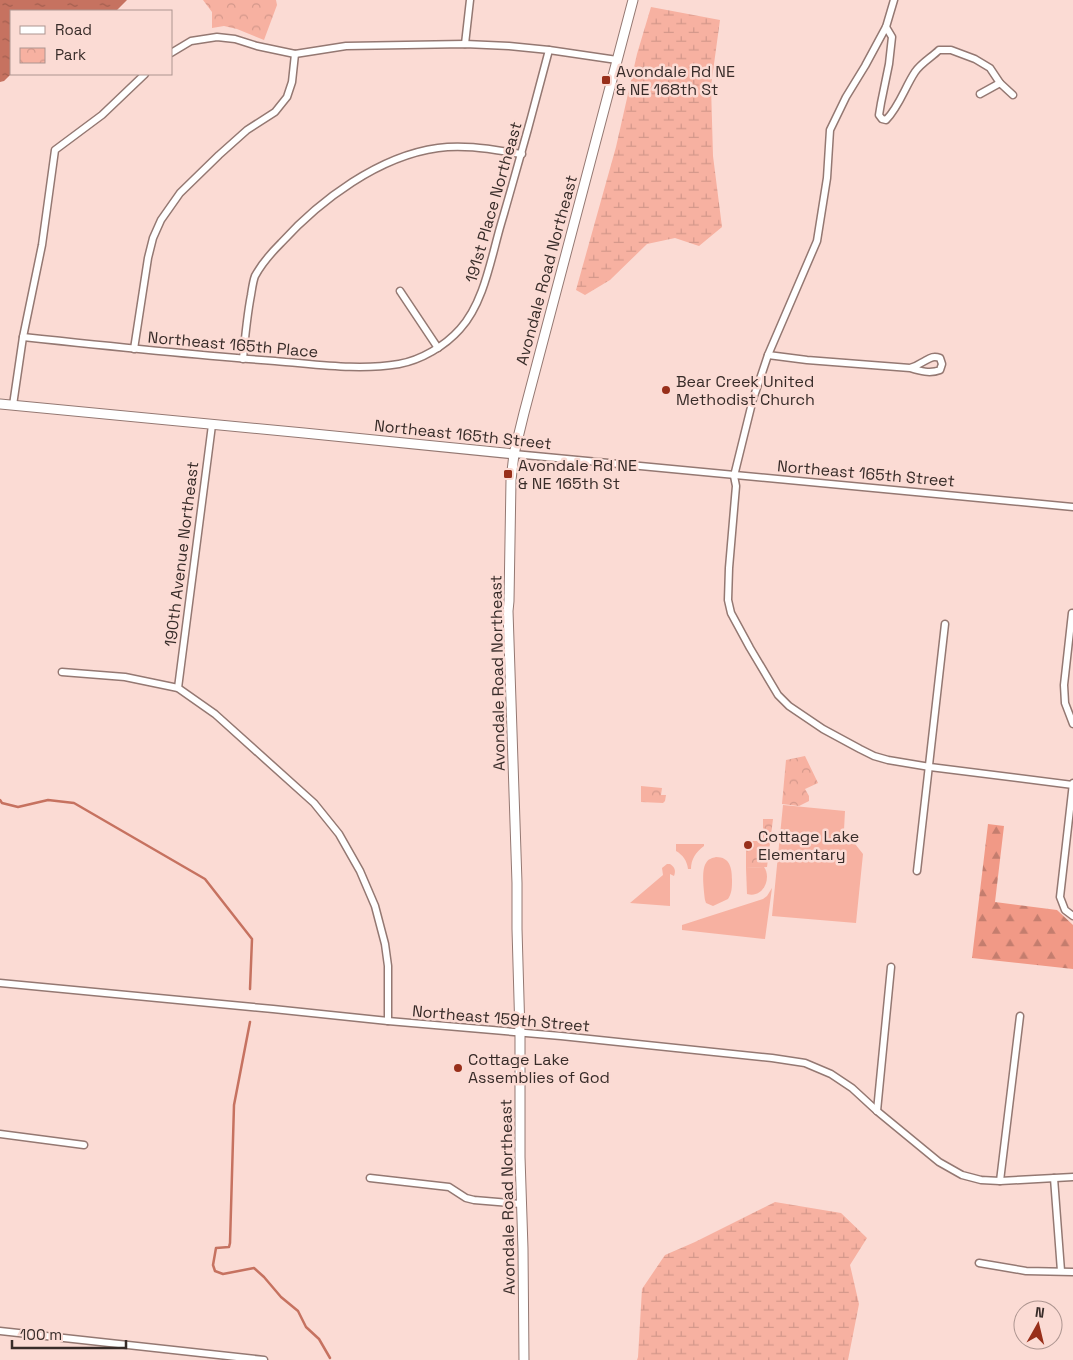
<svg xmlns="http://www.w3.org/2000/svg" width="1073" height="1360" font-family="'Space Grotesk',sans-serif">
  <defs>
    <pattern id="forest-firs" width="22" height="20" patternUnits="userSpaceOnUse" patternTransform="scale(1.25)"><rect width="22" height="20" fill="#f19986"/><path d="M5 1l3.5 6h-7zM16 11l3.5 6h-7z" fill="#c47d6e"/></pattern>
    <pattern id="wetland-marsh" width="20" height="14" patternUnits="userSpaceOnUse" patternTransform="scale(1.25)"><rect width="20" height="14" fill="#f7b1a1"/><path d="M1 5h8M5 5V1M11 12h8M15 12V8" fill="none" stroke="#d4988b"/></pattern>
    <pattern id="park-crowns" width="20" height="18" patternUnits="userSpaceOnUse" patternTransform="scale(1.25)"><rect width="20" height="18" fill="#f7b1a1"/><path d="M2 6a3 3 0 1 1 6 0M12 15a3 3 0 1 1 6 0" fill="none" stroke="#d4988b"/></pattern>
    <pattern id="water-ripples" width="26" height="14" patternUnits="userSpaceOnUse" patternTransform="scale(1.25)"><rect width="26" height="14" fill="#c67260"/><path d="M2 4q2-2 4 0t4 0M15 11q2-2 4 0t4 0" fill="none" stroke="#a25e4f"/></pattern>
  </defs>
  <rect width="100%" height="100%" fill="#fbdbd4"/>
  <g fill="#f7b1a1">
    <path d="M 783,805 L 845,811 L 844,830 L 863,854 L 856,923 L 772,916 Z"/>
    <path d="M 676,844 L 704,844 L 704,846 C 696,852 691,859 691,869 L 688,869 C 687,861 683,855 676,851 Z"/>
    <path d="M 716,857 C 730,857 732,868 732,880 C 732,887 732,893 728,899 L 713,906 L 706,903 L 705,900 C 704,891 701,870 706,863 C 708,859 712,858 716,857 Z"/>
    <path d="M 667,864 L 670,864 C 675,867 676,871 674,876 L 670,874 L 670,906 L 630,903 L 663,875 L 662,868 Z"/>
    <path d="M 764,867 C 772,878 763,899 747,894 L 746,868 Z"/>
    <path d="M 772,888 L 765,939 L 682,930 L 682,925 L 763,899 L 767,896 Z"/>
  </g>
  <path fill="url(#forest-firs)" d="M 988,824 L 1004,826 L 995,902 L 1057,910 L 1073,925 L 1073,969 L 972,958 Z"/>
  <g fill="url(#wetland-marsh)">
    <path d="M 651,7 L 720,20 L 711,86 L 713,156 L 722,227 L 699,246 L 675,238 L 647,244 L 610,280 L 585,295 L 576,290 L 616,147 L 637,54 Z"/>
    <path d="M 775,1202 L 841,1213 L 867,1238 L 850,1265 L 859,1304 L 848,1360 L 637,1360 L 638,1357 L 642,1289 L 665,1255 L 695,1242 Z"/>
  </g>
  <g fill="url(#park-crowns)">
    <path d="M 203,0 L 276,0 L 277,5 L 264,40 L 237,29 L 224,26 L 212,28 L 212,12 Z"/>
    <path d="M 805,756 L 818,783 L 805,789 L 809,796 L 809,801 L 799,806 L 782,804 L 786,760 Z"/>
    <path d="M 641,786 L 662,788 L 661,795 L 666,795 L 665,801 L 663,803 L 641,802 Z"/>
    <path d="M 763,819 L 773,819 L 767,867 L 746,868 L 746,841 L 763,841 Z"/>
  </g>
  <path fill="url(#water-ripples)" d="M 0,0 L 127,0 L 116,11 L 11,11 L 11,74 L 4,81 L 0,82 Z"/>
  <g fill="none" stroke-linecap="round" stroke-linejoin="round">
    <g stroke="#c67260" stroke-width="2.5">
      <path d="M 0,800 L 2,803 L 18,807 L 48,800 L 74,803 L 205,879 L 252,939 L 250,989"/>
      <path d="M 250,1022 L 234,1105 L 230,1243 L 229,1247 L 216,1248 L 213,1265 L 215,1271 L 223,1274 L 254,1268 L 264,1277 L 281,1297 L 298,1311 L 306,1327 L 319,1339 L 330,1358"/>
    </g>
    <g stroke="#947872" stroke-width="9">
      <g id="street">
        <path d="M 894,0 L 886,27 L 865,66 L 846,97 L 830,130 L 827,178 L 817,241 L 768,355 L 761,376 L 753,399 L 734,476 L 736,486 L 729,568 L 728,600 L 731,613 L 750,648 L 778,695 L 789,706 L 823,729 L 860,749 L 874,756 L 888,760 L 930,767 L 1073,785"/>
        <path d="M 886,27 L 892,37 L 889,64 L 881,103 L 879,115 L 882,119 L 886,120 C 899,107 905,87 915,72 C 921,63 932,57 939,50 L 951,50 L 975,59 L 990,68 L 1000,83 L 1013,95"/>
        <path d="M 465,44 L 470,0"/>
        <path d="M 171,53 L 191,41 L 217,37 L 235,39 L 257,46 L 295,54 L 346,46 L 465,44 L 509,46 L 549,50 L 617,60"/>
        <path d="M 980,94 L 1000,83"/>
        <path d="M 400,291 L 438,348"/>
        <path d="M 23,337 C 107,346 191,355 275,361 C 315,364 358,371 399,364 C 421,360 445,346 460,329 C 484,303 491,258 501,224 C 518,166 534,108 549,50"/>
        <path d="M 134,349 L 148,258 L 153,238 L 161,220 L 180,193 L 219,155 L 247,130 L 275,112 L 287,97 L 292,82 L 295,54"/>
        <path d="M 768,355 L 807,360 L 910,368 C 920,371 930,374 940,370 L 942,364 L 940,358 C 932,355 929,359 921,363 C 918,365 914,367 910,368"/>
        <path d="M 243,359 C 245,337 247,316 251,295 C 252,289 253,281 255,276 C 262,263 271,253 281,243 C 320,200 379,156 438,148 C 466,144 494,150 522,154"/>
        <path d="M 13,405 L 23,337 L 42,245 L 55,150 L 102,115 L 145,74"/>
        <path d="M 514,454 L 1073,507"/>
        <path d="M 1072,613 L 1064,685 L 1065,703 L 1073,724"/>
        <path d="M 62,672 L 125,677 L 178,688 L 215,714 L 314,803 L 339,834 L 360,871 L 375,906 L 385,944 L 388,966 L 388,1021"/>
        <path d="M 178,688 L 212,425"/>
        <path d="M 1073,783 L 1060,897 L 1065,910 L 1073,916"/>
        <path d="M 917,871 L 945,624"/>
        <path d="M 0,983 L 273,1009 L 388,1021 L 561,1036 L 772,1058 L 805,1063 L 831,1074 L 852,1088 L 877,1111 L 939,1162 L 962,1175 L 981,1180 L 1000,1181 L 1073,1177"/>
        <path d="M 877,1111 L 891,967"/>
        <path d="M 0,1134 L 84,1145"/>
        <path d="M 370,1178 L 449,1187 L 466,1198 L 474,1200 L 521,1204"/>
        <path d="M 1054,1178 L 1061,1271"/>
        <path d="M 1000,1181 L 1020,1016"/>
        <path d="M 979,1263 L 1026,1271 L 1073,1272"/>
        <path d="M 0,1331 L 264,1360"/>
      </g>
    </g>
    <g stroke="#947872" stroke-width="11">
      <g id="secondary">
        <path d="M 0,404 L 304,433 L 514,454"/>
        <path d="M 524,1360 L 523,1249 L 520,1157 L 520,1034 L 517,929 L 517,883 L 508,611 L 509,601 L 511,480 L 514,454 L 524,413 L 633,0"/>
      </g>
    </g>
    <use href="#street" stroke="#fff" stroke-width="6"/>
    <use href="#secondary" stroke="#fff" stroke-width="9"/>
  </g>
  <g fill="#982f1a" stroke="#fbdbd4" stroke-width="2">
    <rect x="601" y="75" width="10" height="10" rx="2.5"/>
    <circle cx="666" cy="390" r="5"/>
    <rect x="503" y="469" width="10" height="10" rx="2.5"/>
    <circle cx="748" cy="845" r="5"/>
    <circle cx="458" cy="1068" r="5"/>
  </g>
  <g text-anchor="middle" stroke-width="5" stroke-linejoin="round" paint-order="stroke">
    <g font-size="16" fill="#382c29" stroke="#fbdbd4" text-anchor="start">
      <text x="616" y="77">Avondale Rd NE<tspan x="616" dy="18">&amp; NE 168th St</tspan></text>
      <text x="676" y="387">Bear Creek United<tspan x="676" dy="18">Methodist Church</tspan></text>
      <text x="518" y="471">Avondale Rd NE<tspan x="518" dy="18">&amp; NE 165th St</tspan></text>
      <text x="758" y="842">Cottage Lake<tspan x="758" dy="18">Elementary</tspan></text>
      <text x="468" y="1065">Cottage Lake<tspan x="468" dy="18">Assemblies of God</tspan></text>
    </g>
    <g font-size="16" fill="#382c29" stroke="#fbdbd4">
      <text transform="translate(493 202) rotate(-74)" y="6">191st Place Northeast</text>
      <text transform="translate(546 270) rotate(-75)" y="6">Avondale Road Northeast</text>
      <text transform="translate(233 344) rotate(5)" y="6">Northeast 165th Place</text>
      <text transform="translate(463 434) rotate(6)" y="6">Northeast 165th Street</text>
      <text transform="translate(866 473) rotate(5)" y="6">Northeast 165th Street</text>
      <text transform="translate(181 554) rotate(-83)" y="6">190th Avenue Northeast</text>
      <text transform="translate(497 673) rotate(-91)" y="6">Avondale Road Northeast</text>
      <text transform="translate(501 1018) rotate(5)" y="6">Northeast 159th Street</text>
      <text transform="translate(507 1197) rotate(-91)" y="6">Avondale Road Northeast</text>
    </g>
  </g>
  <rect x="10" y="10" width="162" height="65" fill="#fbdbd4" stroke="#ad9590"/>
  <rect x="20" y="26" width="25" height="8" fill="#ffffff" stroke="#ad9590"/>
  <text x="55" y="35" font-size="15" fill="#382c29">Road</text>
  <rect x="20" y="48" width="25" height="15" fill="url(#park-crowns)" stroke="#ad9590"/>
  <text x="55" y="60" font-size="15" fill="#382c29">Park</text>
  <g transform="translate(1038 1325) rotate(8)"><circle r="24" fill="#fbdbd4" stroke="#ad9590"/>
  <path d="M0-4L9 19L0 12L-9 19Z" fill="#982f1a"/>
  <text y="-8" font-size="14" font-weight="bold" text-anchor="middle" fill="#382c29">N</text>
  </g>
  <path d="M12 1340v8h114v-8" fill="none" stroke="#382c29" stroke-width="2.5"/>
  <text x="20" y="1340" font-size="15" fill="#382c29" stroke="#fbdbd4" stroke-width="4" paint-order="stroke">100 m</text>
</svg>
